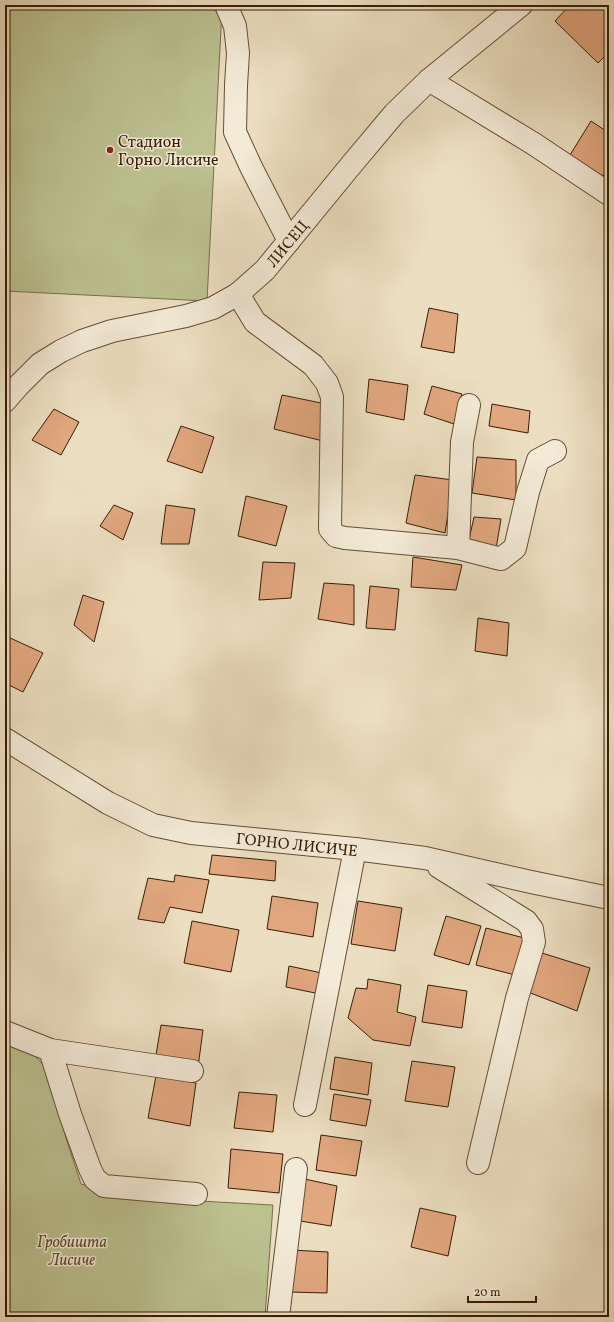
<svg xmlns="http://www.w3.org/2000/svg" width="614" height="1322" font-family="Vollkorn,serif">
  <rect width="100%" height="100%" fill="#ecdfc1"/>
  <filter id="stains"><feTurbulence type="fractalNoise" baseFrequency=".005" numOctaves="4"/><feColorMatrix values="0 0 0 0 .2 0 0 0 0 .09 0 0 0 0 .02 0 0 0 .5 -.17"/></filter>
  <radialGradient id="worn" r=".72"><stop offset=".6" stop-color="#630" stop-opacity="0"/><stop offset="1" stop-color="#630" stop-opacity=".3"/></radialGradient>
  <g fill="#bcc190" stroke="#7a6f4b">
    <path d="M 5,5 L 134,5 L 222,9 L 207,301 L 5,291 Z"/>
    <path d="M 5,1041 L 27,1047 L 47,1069 L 66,1138 L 81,1184 L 125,1197 L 273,1205 L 265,1317 L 5,1317 Z"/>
  </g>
  <g fill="#e1a77f" stroke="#381d06">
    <path d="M 570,5 L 609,5 L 609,52 L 598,63 L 555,21 Z"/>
    <path d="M 591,121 L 609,133 L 609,166 L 603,176 L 570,155 Z"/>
    <path d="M 429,308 L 458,314 L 454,353 L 421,347 Z"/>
    <path d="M 369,379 L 408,385 L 404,420 L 366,412 Z"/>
    <path d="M 432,386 L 462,394 L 454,424 L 424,414 Z"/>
    <path d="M 282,395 L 326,404 L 327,442 L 274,429 Z"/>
    <path d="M 492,404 L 530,411 L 528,433 L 489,426 Z"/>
    <path d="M 54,409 L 79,422 L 61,455 L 32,440 Z"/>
    <path d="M 181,426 L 214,437 L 202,473 L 167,461 Z"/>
    <path d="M 477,457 L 516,460 L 516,500 L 472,493 Z"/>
    <path d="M 415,475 L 453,480 L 445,533 L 406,523 Z"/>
    <path d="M 246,496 L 287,506 L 276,546 L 238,536 Z"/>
    <path d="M 114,505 L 133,513 L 123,540 L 100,526 Z"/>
    <path d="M 166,505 L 195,509 L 189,544 L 161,544 Z"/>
    <path d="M 474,517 L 501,519 L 496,549 L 468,544 Z"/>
    <path d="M 413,557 L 462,565 L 456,590 L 411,587 Z"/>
    <path d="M 263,562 L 295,563 L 291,598 L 259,600 Z"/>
    <path d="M 324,583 L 354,585 L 354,625 L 318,619 Z"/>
    <path d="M 370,586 L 399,589 L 395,630 L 366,628 Z"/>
    <path d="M 83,595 L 104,602 L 94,642 L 74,625 Z"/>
    <path d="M 478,618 L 509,623 L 507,656 L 475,651 Z"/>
    <path d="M 8,637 L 43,653 L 23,692 L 5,683 L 5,643 Z"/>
    <path d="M 212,855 L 276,861 L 275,881 L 209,874 Z"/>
    <path d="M 175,875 L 209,880 L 202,913 L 170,907 L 164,923 L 138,919 L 148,878 L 174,882 Z"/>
    <path d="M 272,896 L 318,903 L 313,937 L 267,929 Z"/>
    <path d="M 358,901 L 402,908 L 395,951 L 351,944 Z"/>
    <path d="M 446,916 L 481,926 L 469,965 L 434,955 Z"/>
    <path d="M 192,921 L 239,930 L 231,972 L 184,963 Z"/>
    <path d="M 486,928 L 528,939 L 519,976 L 476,965 Z"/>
    <path d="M 542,953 L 590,968 L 577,1011 L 528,992 Z"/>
    <path d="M 289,966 L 322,973 L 320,994 L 286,987 Z"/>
    <path d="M 368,979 L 401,985 L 397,1012 L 416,1017 L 410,1046 L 373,1040 L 348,1018 L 356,988 L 367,989 Z"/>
    <path d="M 428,985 L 467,991 L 462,1028 L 422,1022 Z"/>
    <path d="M 161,1025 L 203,1030 L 198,1067 L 155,1061 Z"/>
    <path d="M 335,1057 L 372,1063 L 368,1095 L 330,1089 Z"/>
    <path d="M 412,1061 L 455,1067 L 448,1107 L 405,1101 Z"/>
    <path d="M 156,1076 L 196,1083 L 190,1126 L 148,1118 Z"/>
    <path d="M 239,1092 L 277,1095 L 273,1132 L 234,1128 Z"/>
    <path d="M 334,1094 L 371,1100 L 366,1126 L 330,1120 Z"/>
    <path d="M 321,1135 L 362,1141 L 356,1176 L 316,1170 Z"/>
    <path d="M 231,1149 L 283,1154 L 279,1193 L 228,1188 Z"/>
    <path d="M 300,1178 L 337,1186 L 331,1226 L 294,1220 Z"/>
    <path d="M 420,1208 L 456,1216 L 448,1256 L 411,1247 Z"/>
    <path d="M 291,1250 L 328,1252 L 327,1293 L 289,1292 Z"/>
  </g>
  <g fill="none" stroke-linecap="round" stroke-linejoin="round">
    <g stroke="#654e35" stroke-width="24">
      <g id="minor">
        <path d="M 226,5 L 235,26 L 238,53 L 236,85 L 235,132 L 251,167 L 289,241"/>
        <path d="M 429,80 L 534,144 L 609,194"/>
        <path d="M 238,294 L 255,322 L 313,365 L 327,383 L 332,397 L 330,529 L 336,536 L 345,538 L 458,548 L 501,559 L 515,548 L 528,492 L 538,460 L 555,451"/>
        <path d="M 5,401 L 18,386 L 40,364 L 61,351 L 82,341 L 112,331 L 186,316 L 213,308 L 238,294 L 265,270 L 352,164 L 394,114 L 429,80 L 521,5"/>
        <path d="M 458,548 L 462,442 L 469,405"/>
        <path d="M 5,739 L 108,803 L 153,825 L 191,833 L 355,849 L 425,858 L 531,882 L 609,898"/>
        <path d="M 439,867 L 526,921 L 532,929 L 534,942 L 517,998 L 478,1163"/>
        <path d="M 5,1032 L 50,1050 L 192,1071"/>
        <path d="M 50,1050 L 70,1114 L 90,1169 L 95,1179 L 104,1186 L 196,1194"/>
        <path d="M 305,1105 L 355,849"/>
        <path d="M 278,1317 L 296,1169"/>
      </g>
    </g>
    <use href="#minor" stroke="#f3ead7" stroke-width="22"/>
  </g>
  <circle fill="#8f2418" stroke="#f3ead7" stroke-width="1.5" cx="110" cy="150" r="4"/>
  <g text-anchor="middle" stroke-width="3" stroke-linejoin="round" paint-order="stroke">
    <g font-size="16" fill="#381d06" stroke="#f3ead7" text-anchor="start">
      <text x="118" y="147">Стадион<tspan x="118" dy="18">Горно Лисиче</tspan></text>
    </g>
    <g font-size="16" fill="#381d06" stroke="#f3ead7">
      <text transform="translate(287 243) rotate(-50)" y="6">ЛИСЕЦ</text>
      <text transform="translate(297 844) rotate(6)" y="6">ГОРНО ЛИСИЧЕ</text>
    </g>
    <g font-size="16" font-style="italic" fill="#604e2f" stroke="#f3ead7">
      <text x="72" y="1247">Гробишта<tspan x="72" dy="18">Лисиче</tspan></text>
    </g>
  </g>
  <rect width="614" height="1322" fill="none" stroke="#ecdfc1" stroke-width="20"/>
  <rect x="6" y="6" width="602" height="1310" fill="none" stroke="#381d06" stroke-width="2"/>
  <rect x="10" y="10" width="594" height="1302" fill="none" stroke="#381d06"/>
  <path d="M468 1296v6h68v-6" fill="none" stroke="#381d06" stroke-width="2"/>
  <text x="474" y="1296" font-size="12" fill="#381d06" stroke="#f3ead7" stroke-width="3" paint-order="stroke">20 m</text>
  <rect width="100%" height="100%" filter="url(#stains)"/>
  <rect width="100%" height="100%" fill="url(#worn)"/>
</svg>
